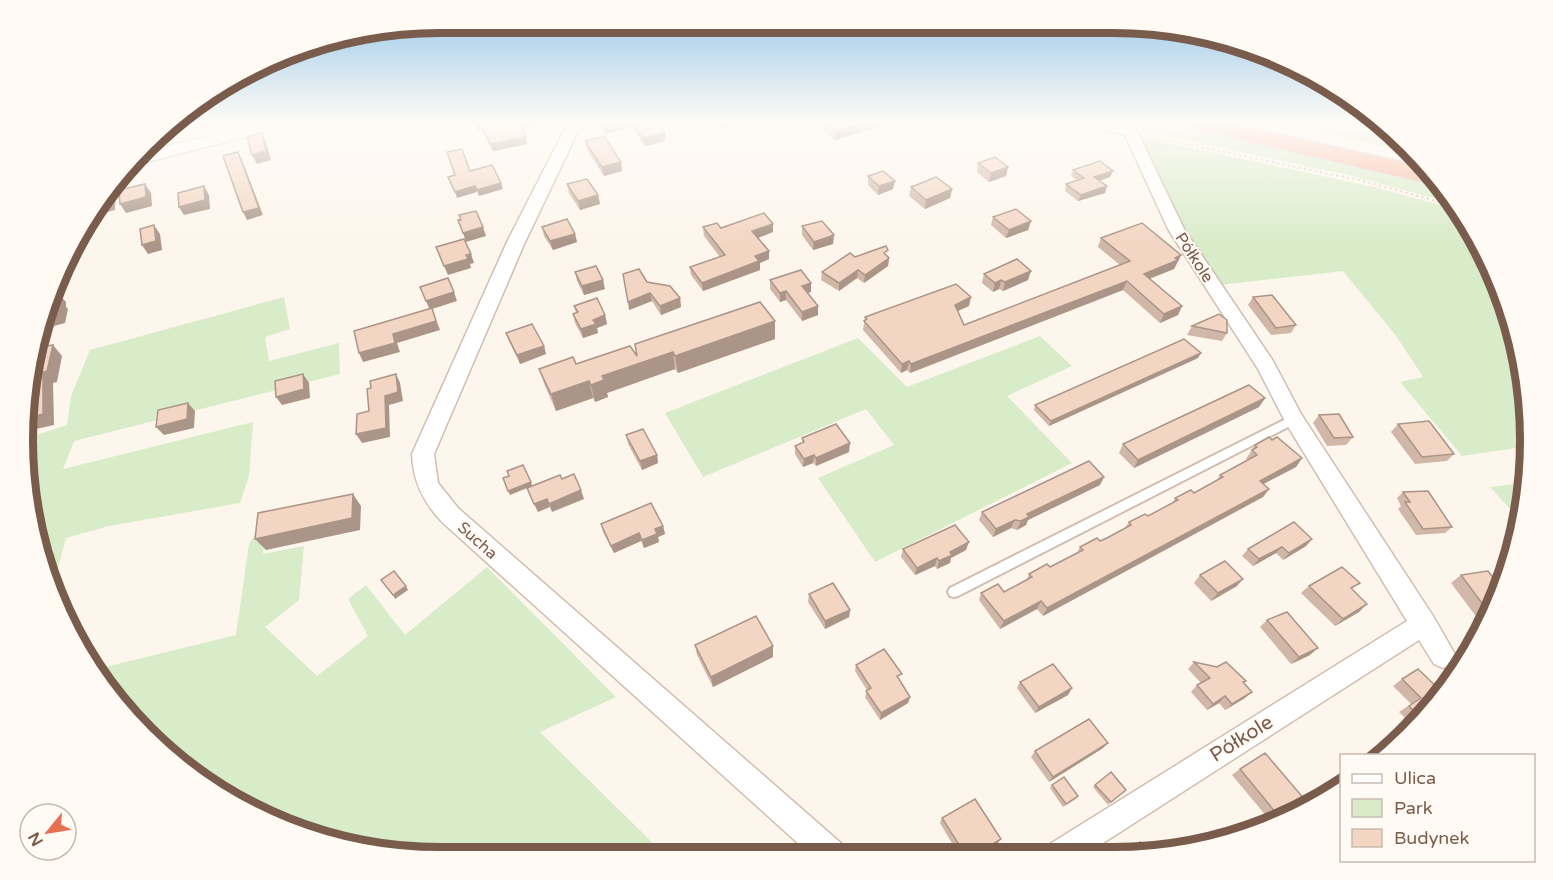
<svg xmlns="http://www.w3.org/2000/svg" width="1553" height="880" font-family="'Varela Round',sans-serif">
  <rect width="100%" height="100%" fill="#fdf6ec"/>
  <g fill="#d8ecc9">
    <path d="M 1097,121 L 1159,121 L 1446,189 L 1455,204 L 1352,176 Z"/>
    <path d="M 1274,121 L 1368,121 L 1395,143 L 1400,139 L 1414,154 Z"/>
    <path d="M 1140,137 L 1374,187 L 1459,210 C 1469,225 1481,241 1488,257 C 1514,317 1531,381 1529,446 L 1462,456 L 1400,382 L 1423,377 L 1397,337 L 1343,271 L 1220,285 L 1185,235 L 1162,193 Z"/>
    <path d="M 284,297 L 290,329 L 265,337 L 269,361 L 339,343 L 340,374 L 74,441 L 63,469 L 253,422 L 249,476 L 240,503 L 109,526 L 66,538 L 52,590 L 23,467 L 26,438 L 67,425 L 71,396 L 90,350 Z"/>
    <path d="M 1040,336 L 1072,366 L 1007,396 L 1072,463 L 875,562 L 818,478 L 894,445 L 866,409 L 703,477 L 665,413 L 858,338 L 907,387 Z"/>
    <path d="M 1527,483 L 1521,521 L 1490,487 Z"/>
    <path d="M 266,516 L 263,554 L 304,546 L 299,600 L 265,627 L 317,676 L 368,636 L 348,599 L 366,585 L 405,635 L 487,567 L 616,697 L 540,732 L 666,856 L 413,857 L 306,835 L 231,801 L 126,715 L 97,669 L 236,635 L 249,544 Z"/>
  </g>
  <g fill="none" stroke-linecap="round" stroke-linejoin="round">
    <g stroke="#d1beb0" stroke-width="4">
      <path id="service" d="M 1294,415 L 1298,416 L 1299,419 L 1298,422 L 958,596 L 954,597 L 950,596 L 948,592 L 950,588 Z"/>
    </g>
    <g stroke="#d1beb0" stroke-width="3">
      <g id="minor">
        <path d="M 569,121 L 583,121 L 525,242 L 434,454 L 438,483 L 458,508 L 843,845 L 848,855 L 811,855 L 442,522 C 423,502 413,481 412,454 L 507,242 Z"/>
        <path d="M 1076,121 L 1100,121 L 1136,129 L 1184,229 L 1273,361 L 1301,414 L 1433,616 L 1456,656 L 1452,664 L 1443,668 L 1434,664 L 1419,640 L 1086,854 L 1046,854 L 1050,844 L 1407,621 L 1287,425 L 1258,369 L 1168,229 L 1125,135 L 1078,124 Z"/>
      </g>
    </g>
    <g stroke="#d1beb0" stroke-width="2">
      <path id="tertiary" d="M 267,121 L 296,121 L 293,125 L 140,164 L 136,162 L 147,151 Z"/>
    </g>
    <g stroke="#dad1cd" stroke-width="3">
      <path id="motorway" d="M 1180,121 L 1220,121 L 1428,168 L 1443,184 L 1437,185 L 1192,128 L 1184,126 Z"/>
    </g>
    <path stroke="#d9b8a5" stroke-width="2" stroke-dasharray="1.5 4" stroke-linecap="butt" d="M 1148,136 L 1363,181 L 1458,207"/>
    <use href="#service" fill="#fff" fill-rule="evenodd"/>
    <use href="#minor" fill="#fff" fill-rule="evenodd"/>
    <use href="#tertiary" fill="#fff" fill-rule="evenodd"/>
    <use href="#motorway" fill="#f7b7a3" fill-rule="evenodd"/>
  </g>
  <g fill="#d1b7a8">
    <path d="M 175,121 L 201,121 L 201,123 L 178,125 Z"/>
    <path d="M 474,121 L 554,121 L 522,129 L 527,144 L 493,151 L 481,130 L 478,131 Z"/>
    <path d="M 598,121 L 657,121 L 665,141 L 645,146 L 632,127 L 605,134 Z"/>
    <path d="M 714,121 L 737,121 L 737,123 L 721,128 Z"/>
    <path d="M 821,121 L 882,121 L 881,126 L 835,140 L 821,127 Z"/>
    <path d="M 585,141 L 621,162 L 622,171 L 604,176 L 587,150 Z"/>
    <path d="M 978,163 L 1008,167 L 1006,176 L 989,182 L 977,172 Z"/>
    <path d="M 1073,170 L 1110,177 L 1100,181 L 1107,186 L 1105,193 L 1078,201 L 1065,191 L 1066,184 L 1077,180 L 1071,176 Z"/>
    <path d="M 868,176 L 893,189 L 878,195 L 868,185 Z"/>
    <path d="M 567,184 L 598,195 L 600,204 L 580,210 L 569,193 Z"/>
    <path d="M 911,187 L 952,189 L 950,198 L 925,209 L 909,196 Z"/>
    <path d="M 993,217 L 1031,221 L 1028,230 L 1006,238 L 991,225 Z"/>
    <path d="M 802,226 L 834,235 L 833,244 L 813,250 L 802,235 Z"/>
    <path d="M 542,227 L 575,234 L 577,242 L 553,250 L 544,236 Z"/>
    <path d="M 703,227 L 773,232 L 758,238 L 769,251 L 769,259 L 760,263 L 760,270 L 703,291 L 691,275 L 690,267 L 720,257 L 704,236 Z"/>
    <path d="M 1101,238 L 1181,255 L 1174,269 L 1150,279 L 1182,306 L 1178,315 L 1160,323 L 1123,290 L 910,373 L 907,370 L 901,373 L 863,330 L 865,317 L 969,306 L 958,311 L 964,325 L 1120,265 L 1098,247 Z"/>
    <path d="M 855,257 L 887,257 L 889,258 L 888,266 L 864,283 L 857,278 L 839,291 L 821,280 L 822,272 Z"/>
    <path d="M 575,272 L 605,289 L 584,295 L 577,281 Z"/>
    <path d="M 984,274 L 1028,280 L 1003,291 L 999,289 L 993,292 L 982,283 Z"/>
    <path d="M 770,280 L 811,292 L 807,293 L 818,306 L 818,315 L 802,321 L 786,300 L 780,302 L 770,289 Z"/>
    <path d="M 647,282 L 680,298 L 681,307 L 661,315 L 652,301 L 629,310 Z"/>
    <path d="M 1253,297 L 1296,325 L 1291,333 L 1271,335 L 1248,305 Z"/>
    <path d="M 574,306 L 605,315 L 607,324 L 597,328 L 598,333 L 583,338 L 575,323 L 573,314 L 576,313 Z"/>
    <path d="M 1192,326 L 1227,333 L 1222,341 L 1187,335 Z"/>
    <path d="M 506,333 L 544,346 L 546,354 L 520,364 L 509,341 Z"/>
    <path d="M 775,339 L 678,373 L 675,369 L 607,393 L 608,397 L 595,402 L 593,398 L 556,411 L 545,386 L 539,369 Z"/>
    <path d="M 1198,358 L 1049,426 L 1034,410 L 1035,405 Z"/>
    <path d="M 1265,398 L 1259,407 L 1134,468 L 1119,453 L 1123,444 Z"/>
    <path d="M 1319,415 L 1353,437 L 1346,445 L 1327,446 L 1313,423 Z"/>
    <path d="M 1398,424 L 1454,454 L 1447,461 L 1415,464 L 1391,432 Z"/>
    <path d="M 626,435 L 657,455 L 658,463 L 642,470 L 628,444 Z"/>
    <path d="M 802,438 L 849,452 L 816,466 L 813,463 L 803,467 L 795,454 L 795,446 L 802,443 Z"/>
    <path d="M 1272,440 L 1302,458 L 1296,467 L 1263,484 L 1269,489 L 1263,497 L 1043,616 L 1037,609 L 1000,629 L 979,600 L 981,593 L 1004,592 L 1027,579 L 1029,574 L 1050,567 L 1077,553 L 1080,547 L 1100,541 L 1125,528 L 1129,522 L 1148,516 L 1172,504 L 1175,498 L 1194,493 L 1217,480 L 1220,475 L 1247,460 L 1246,459 L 1255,445 Z"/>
    <path d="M 1100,485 L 1028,520 L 1026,525 L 1017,530 L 1011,528 L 993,537 L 979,520 L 982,512 Z"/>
    <path d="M 1403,492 L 1452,527 L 1445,533 L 1416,535 L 1398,509 L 1401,506 L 1397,498 Z"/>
    <path d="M 601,524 L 663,526 L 665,534 L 658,537 L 659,542 L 644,548 L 641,541 L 614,553 L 603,532 Z"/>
    <path d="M 1312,539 L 1306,546 L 1283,560 L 1276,553 L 1253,566 L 1242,556 L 1248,549 Z"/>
    <path d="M 903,549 L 966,550 L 951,558 L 950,563 L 937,569 L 935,566 L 915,575 L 901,557 Z"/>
    <path d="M 1200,575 L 1237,586 L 1211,601 L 1194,583 Z"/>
    <path d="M 1461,575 L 1502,589 L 1484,627 L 1451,583 Z"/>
    <path d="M 1309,586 L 1359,612 L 1335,626 L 1301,593 Z"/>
    <path d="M 809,594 L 850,610 L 849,617 L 825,629 L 808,602 Z"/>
    <path d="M 1267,620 L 1310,655 L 1291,664 L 1260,627 Z"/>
    <path d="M 695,645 L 773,646 L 773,657 L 713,687 L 697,655 Z"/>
    <path d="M 1194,662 L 1244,683 L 1245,698 L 1225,710 L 1219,703 L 1207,710 L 1191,692 L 1197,685 L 1201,683 L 1188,669 Z"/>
    <path d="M 856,665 L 900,681 L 910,697 L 908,703 L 880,720 L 865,697 L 867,690 L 855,671 Z"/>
    <path d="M 1402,679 L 1442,692 L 1414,727 L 1399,712 L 1411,704 L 1393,686 Z"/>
    <path d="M 1020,682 L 1072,688 L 1068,695 L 1035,713 L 1017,688 Z"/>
    <path d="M 1108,743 L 1103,748 L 1049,782 L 1031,757 L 1035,751 Z"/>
    <path d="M 1240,769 L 1294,809 L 1295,812 L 1272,823 L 1232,775 Z"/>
    <path d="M 1052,785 L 1078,796 L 1076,799 L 1063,807 L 1050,788 Z"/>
    <path d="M 1095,785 L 1123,793 L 1108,805 L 1093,787 Z"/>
    <path d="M 942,818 L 997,844 L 980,855 L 971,855 L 968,851 L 962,855 L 959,855 L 940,823 Z"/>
  </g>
  <g fill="#aa9588">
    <path d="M 527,121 L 554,121 L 522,129 L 520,122 Z"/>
    <path d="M 627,121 L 631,121 L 632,127 L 605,134 L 604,126 Z"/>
    <path d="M 720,121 L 737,121 L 737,123 L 721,128 Z"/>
    <path d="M 872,121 L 882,121 L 881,126 L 835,140 L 836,132 Z"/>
    <path d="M 479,123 L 481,130 L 478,131 L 476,124 Z"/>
    <path d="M 262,133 L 266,142 L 271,160 L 257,164 L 252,155 Z"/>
    <path d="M 665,133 L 665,141 L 645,146 L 644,138 Z"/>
    <path d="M 526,137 L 527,144 L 493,151 L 491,144 Z"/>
    <path d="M 238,152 L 242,160 L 263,215 L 247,220 L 243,212 Z"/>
    <path d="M 621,162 L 622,171 L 604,176 L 602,167 Z"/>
    <path d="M 1008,167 L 1006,176 L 989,182 L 991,173 Z"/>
    <path d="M 1113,171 L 1110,177 L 1092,183 L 1094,177 Z"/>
    <path d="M 895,181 L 893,189 L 878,195 L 879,186 Z"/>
    <path d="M 116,183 L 115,210 L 96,215 L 97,221 L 86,224 L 93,208 Z"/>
    <path d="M 501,183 L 503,189 L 479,196 L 477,190 Z"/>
    <path d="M 145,184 L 151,193 L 152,206 L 126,213 L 120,204 Z"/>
    <path d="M 204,186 L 209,195 L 210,209 L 184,215 L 179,207 Z"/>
    <path d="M 475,186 L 477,192 L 457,198 L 455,192 Z"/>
    <path d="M 1107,186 L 1105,193 L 1078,201 L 1081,195 Z"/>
    <path d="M 952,189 L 950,198 L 925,209 L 926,200 Z"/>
    <path d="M 598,195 L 600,204 L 580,210 L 578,201 Z"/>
    <path d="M 1031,221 L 1028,230 L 1006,238 L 1009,230 Z"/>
    <path d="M 773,224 L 773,232 L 752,240 L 752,231 Z"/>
    <path d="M 154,225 L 160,234 L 162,250 L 148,254 L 142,245 Z"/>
    <path d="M 483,227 L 486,236 L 466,242 L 463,233 Z"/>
    <path d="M 575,234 L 577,242 L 553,250 L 550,241 Z"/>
    <path d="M 834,235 L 833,244 L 813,250 L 814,242 Z"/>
    <path d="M 769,251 L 769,259 L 760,263 L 760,270 L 703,291 L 702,283 L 755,256 Z"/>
    <path d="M 471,254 L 474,263 L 470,264 L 471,268 L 448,275 L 444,266 Z"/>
    <path d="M 1181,255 L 1174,269 L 1140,282 L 1144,274 Z"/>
    <path d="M 889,258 L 888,266 L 864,283 L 865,275 Z"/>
    <path d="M 858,270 L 857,278 L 839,291 L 839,283 Z"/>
    <path d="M 1031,271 L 1028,280 L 1003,291 L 1005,282 Z"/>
    <path d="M 603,280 L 605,289 L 584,295 L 582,286 Z"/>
    <path d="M 1001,280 L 999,289 L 993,292 L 995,283 Z"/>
    <path d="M 1127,281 L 1123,290 L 910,373 L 911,364 Z"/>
    <path d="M 811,283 L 811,292 L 802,295 L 802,286 Z"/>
    <path d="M 786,291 L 786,300 L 780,302 L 780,293 Z"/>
    <path d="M 57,292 L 66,302 L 66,307 L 68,309 L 65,323 L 54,326 L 45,359 L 35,349 L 35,346 L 44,315 L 56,299 Z"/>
    <path d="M 454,292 L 457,301 L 432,309 L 440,330 L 397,343 L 400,352 L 363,362 L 359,353 L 393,334 L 430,310 L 426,301 Z"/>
    <path d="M 650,293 L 652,301 L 629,310 L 628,302 Z"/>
    <path d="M 971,297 L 969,306 L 953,313 L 955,305 Z"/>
    <path d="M 680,298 L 681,307 L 661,315 L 660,306 Z"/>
    <path d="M 818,306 L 818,315 L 802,321 L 802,312 Z"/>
    <path d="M 1182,306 L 1178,315 L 1160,323 L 1164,314 Z"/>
    <path d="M 605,315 L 607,324 L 597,328 L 598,333 L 583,338 L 581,329 L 593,320 Z"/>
    <path d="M 775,321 L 775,339 L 678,373 L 675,356 Z"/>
    <path d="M 53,345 L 62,356 L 57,382 L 53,383 L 54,425 L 27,431 L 28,418 Z"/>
    <path d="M 544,346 L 546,354 L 520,364 L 517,355 Z"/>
    <path d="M 673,352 L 675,369 L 607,393 L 608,397 L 595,402 L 591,385 L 602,376 Z"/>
    <path d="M 1201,353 L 1198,358 L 1049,426 L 1051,421 Z"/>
    <path d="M 909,361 L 907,370 L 901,373 L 902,364 Z"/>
    <path d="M 303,374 L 309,383 L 310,398 L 282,405 L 276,397 Z"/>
    <path d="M 396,374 L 400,383 L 403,401 L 389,405 L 390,437 L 362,443 L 356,434 L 385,396 Z"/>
    <path d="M 589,381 L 593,398 L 556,411 L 551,394 Z"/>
    <path d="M 1265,398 L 1259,407 L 1134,468 L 1138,460 Z"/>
    <path d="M 188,403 L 195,411 L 194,428 L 164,435 L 156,427 Z"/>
    <path d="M 850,443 L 849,452 L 816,466 L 816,458 Z"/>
    <path d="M 657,455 L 658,463 L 642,470 L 640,461 Z"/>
    <path d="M 814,455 L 813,463 L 803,467 L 804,459 Z"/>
    <path d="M 1302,458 L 1296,467 L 1254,489 L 1260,481 Z"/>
    <path d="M 1104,477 L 1100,485 L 1028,520 L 1026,525 L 1017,530 L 1021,521 L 1027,514 Z"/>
    <path d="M 531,482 L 532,486 L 510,495 L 508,491 Z"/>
    <path d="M 1269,489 L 1263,497 L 1043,616 L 1047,608 Z"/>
    <path d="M 581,490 L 584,499 L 552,512 L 549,504 Z"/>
    <path d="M 353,494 L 361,506 L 360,530 L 266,550 L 255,539 Z"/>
    <path d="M 547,499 L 550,507 L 538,512 L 534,504 Z"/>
    <path d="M 1015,520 L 1011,528 L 993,537 L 996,529 Z"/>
    <path d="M 663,526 L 665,534 L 658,537 L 659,542 L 644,548 L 642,540 L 655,529 Z"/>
    <path d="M 639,533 L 641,541 L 614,553 L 611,546 Z"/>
    <path d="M 1312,539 L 1306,546 L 1283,560 L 1289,553 Z"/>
    <path d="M 969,542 L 966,550 L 951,558 L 950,563 L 937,569 L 939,561 L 950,552 Z"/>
    <path d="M 1282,547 L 1276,553 L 1253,566 L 1259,559 Z"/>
    <path d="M 937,558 L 935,566 L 915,575 L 917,568 Z"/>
    <path d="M 1243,579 L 1237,586 L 1211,601 L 1218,593 Z"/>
    <path d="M 406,586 L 408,590 L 395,599 L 393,595 Z"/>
    <path d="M 1041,601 L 1037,609 L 1000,629 L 1004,621 Z"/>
    <path d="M 1367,604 L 1359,612 L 1335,626 L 1343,619 Z"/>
    <path d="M 850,610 L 849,617 L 825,629 L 825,621 Z"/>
    <path d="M 773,646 L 773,657 L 713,687 L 711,677 Z"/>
    <path d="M 1318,648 L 1310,655 L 1291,664 L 1299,657 Z"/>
    <path d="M 1072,688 L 1068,695 L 1035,713 L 1039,707 Z"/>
    <path d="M 1252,692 L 1245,698 L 1225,710 L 1232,704 Z"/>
    <path d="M 1225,696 L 1219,703 L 1207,710 L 1213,704 Z"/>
    <path d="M 910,697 L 908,703 L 880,720 L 881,713 Z"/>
    <path d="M 1108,743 L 1103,748 L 1049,782 L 1053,777 Z"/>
    <path d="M 1001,839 L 997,844 L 980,855 L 976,855 Z"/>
    <path d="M 972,846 L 968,851 L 961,855 L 963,851 Z"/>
  </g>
  <g fill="#f3d5c3" stroke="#aa9588" stroke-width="1.5">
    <path d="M 475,121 L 527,121 L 520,122 L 526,137 L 491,144 L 479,123 L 476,124 Z"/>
    <path d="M 601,121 L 627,121 L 604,126 Z"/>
    <path d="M 632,121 L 657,121 L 665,133 L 644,138 Z"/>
    <path d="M 823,121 L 872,121 L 836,132 Z"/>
    <path d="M 262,133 L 266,151 L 252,155 L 247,137 Z"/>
    <path d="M 604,136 L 621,162 L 602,167 L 585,141 Z"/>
    <path d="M 462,149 L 470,171 L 492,165 L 501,183 L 477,190 L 475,186 L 455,192 L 448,177 L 455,175 L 447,152 Z"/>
    <path d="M 238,152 L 259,208 L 243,212 L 223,156 Z"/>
    <path d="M 995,157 L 1008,167 L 991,173 L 978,163 Z"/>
    <path d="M 1100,161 L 1113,171 L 1094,177 L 1107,186 L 1081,195 L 1066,184 L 1084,178 L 1073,170 Z"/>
    <path d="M 883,171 L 895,181 L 879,186 L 868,176 Z"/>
    <path d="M 936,177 L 952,189 L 926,200 L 911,187 Z"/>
    <path d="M 587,179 L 598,195 L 578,201 L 567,184 Z"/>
    <path d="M 145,184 L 146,197 L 120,204 L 119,190 Z"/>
    <path d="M 204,186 L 205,200 L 179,207 L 178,193 Z"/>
    <path d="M 111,188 L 110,204 L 93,208 Z"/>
    <path d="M 1016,209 L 1031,221 L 1009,230 L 993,217 Z"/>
    <path d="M 476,211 L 483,227 L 463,233 L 458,220 L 461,220 L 459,215 Z"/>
    <path d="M 764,213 L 773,224 L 752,231 L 769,251 L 755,256 L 759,261 L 702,283 L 690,267 L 725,255 L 703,227 L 717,223 L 721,228 Z"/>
    <path d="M 567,219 L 575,234 L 550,241 L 542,227 Z"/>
    <path d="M 822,221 L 834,235 L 814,242 L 802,226 Z"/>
    <path d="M 1142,223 L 1181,255 L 1175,258 L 1178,260 L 1144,274 L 1182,306 L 1164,314 L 1127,281 L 911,364 L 909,361 L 902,364 L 864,321 L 867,319 L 865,317 L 956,284 L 971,297 L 955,305 L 964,325 L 1130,261 L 1101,238 Z"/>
    <path d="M 154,225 L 156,241 L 142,245 L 140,229 Z"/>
    <path d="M 464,239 L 471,254 L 466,255 L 468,259 L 444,266 L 436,247 Z"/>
    <path d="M 886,246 L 888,250 L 884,253 L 889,258 L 865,275 L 858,270 L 839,283 L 822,272 L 850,253 L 855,257 Z"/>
    <path d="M 1017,259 L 1031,271 L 1005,282 L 1001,280 L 995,283 L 984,274 Z"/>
    <path d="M 596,266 L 603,280 L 582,286 L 575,272 Z"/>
    <path d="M 639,269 L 647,282 L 670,286 L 680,298 L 660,306 L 650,293 L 628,302 L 623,274 Z"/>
    <path d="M 801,270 L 811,283 L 802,286 L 818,306 L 802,312 L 786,291 L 780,293 L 770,280 Z"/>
    <path d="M 448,278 L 454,292 L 426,301 L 420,287 Z"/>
    <path d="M 55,292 L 57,292 L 56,299 L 58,298 L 55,312 L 44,315 L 35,346 L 37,332 Z"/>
    <path d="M 1272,295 L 1296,325 L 1276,328 L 1253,297 Z"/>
    <path d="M 597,298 L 605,315 L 593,320 L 596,324 L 581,329 L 573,314 L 578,312 L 574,306 Z"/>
    <path d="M 760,302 L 775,321 L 675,356 L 673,352 L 602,376 L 604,380 L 591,385 L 589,381 L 551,394 L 539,369 L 573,357 L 576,364 L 630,346 L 637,356 L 635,344 Z"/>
    <path d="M 432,308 L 436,321 L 393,334 L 395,343 L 359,353 L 354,331 Z"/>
    <path d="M 1219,314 L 1227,320 L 1227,333 L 1192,326 Z"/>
    <path d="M 532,324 L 544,346 L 517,355 L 506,333 Z"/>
    <path d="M 1184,339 L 1201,353 L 1051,421 L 1035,405 Z"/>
    <path d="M 53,345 L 47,371 L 43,372 L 43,414 L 28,418 L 35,348 Z"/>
    <path d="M 303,374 L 304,389 L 276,397 L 275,381 Z"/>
    <path d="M 396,374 L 398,392 L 385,396 L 386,428 L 356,434 L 357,414 L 369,411 L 367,389 L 371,388 L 370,381 Z"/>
    <path d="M 1249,385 L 1265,398 L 1138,460 L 1123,444 Z"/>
    <path d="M 188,403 L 187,419 L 156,427 L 158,410 Z"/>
    <path d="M 1339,414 L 1353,437 L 1334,438 L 1319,415 Z"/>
    <path d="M 1429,421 L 1454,454 L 1422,457 L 1398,424 Z"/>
    <path d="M 836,424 L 850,443 L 816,458 L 814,455 L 804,459 L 795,446 L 804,442 L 802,438 Z"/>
    <path d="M 643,429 L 657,455 L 640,461 L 626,435 Z"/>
    <path d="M 1269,437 L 1272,440 L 1277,437 L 1302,458 L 1260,481 L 1269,489 L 1047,608 L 1041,601 L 1004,621 L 981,593 L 998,584 L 1004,592 L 1032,577 L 1029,574 L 1047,564 L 1050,567 L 1083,550 L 1080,547 L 1097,538 L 1100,541 L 1107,538 L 1131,525 L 1129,522 L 1145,514 L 1148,516 L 1178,500 L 1175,498 L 1191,490 L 1194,493 L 1223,477 L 1220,475 L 1257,455 L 1252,450 L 1257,447 L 1255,445 Z"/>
    <path d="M 1089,461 L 1104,477 L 1027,514 L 1029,517 L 1021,521 L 1015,520 L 996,529 L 982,512 Z"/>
    <path d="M 523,465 L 531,482 L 508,491 L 503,478 L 509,476 L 507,471 Z"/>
    <path d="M 574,474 L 581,490 L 549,504 L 547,499 L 534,504 L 527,488 L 560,475 L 562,479 Z"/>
    <path d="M 1428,491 L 1452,527 L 1423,529 L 1405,502 L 1410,502 L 1403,492 Z"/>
    <path d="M 353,494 L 352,518 L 255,539 L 258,513 Z"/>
    <path d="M 651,503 L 663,526 L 655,529 L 657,534 L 642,540 L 639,533 L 611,546 L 601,524 Z"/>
    <path d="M 1294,522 L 1312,539 L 1289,553 L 1282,547 L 1259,559 L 1248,549 Z"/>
    <path d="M 955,525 L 969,542 L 950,552 L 952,555 L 939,561 L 937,558 L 917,568 L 903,549 Z"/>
    <path d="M 1225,561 L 1243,579 L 1218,593 L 1200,575 Z"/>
    <path d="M 1342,567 L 1360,583 L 1351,588 L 1367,604 L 1343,619 L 1309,586 Z"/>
    <path d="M 394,571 L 406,586 L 393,595 L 381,580 Z"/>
    <path d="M 1488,571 L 1502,589 L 1490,614 L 1461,575 Z"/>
    <path d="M 833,583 L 850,610 L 825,621 L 809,594 Z"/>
    <path d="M 1287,612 L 1318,648 L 1299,657 L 1267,620 Z"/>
    <path d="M 756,616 L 773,646 L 711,677 L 695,645 Z"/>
    <path d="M 884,649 L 902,674 L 897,676 L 910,697 L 881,713 L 866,691 L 871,688 L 856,665 Z"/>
    <path d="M 1194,662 L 1217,667 L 1226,662 L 1246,681 L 1243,682 L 1252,692 L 1232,704 L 1225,696 L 1213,704 L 1197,685 L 1210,678 Z"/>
    <path d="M 1053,664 L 1072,688 L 1039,707 L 1020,682 Z"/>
    <path d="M 1418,669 L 1442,692 L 1421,718 L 1409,706 L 1421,698 L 1402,679 Z"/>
    <path d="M 1089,719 L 1108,743 L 1053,777 L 1035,751 Z"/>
    <path d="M 1265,753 L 1306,801 L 1294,809 L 1295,812 L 1281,819 L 1240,769 Z"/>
    <path d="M 1111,772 L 1126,790 L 1111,802 L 1095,785 Z"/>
    <path d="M 1064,777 L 1078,796 L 1066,804 L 1052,785 Z"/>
    <path d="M 975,799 L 1001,839 L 977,854 L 972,846 L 963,851 L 942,818 Z"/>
    <path d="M 1140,842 L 1149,854 L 1122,854 Z"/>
  </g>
  <linearGradient id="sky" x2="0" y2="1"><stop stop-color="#97c7e8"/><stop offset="0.5" stop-color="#fefbf6"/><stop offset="1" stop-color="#fefbf6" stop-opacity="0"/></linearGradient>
  <rect width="1553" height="244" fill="url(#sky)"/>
  <g text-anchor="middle" stroke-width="4.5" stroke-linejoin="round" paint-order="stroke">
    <g font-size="16" fill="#7a5c4d" stroke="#fffaf3">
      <text transform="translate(1195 257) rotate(57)" y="6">Półkole</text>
      <text transform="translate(478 540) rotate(42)" y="6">Sucha</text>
    </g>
    <g font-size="20" fill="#7a5c4d" stroke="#fffaf3">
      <text transform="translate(1241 738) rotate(-32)" y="7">Półkole</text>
    </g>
  </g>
  <path d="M0 0H1553V880H0ZM440 33H1113A407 407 0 0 1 1520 440V440A407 407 0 0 1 1113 847H440A407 407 0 0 1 33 440V440A407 407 0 0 1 440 33Z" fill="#fffaf3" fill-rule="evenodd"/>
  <path fill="none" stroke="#7a5c4d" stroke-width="8" d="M440 33H1113A407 407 0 0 1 1520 440V440A407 407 0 0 1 1113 847H440A407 407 0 0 1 33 440V440A407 407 0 0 1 440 33Z"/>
  <rect x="1340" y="754" width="195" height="108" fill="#fffaf3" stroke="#cabbb1" stroke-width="1.5"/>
  <rect x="1352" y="774" width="30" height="9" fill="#ffffff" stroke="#cabbb1" stroke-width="1.5"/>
  <text x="1394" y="784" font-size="18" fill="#7a5c4d">Ulica</text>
  <rect x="1352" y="799" width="30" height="18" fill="#d8ecc9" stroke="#cabbb1" stroke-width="1.5"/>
  <text x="1394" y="814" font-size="18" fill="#7a5c4d">Park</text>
  <rect x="1352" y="829" width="30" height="18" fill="#f3d5c3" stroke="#cabbb1" stroke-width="1.5"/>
  <text x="1394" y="844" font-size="18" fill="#7a5c4d">Budynek</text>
  <g transform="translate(48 832) rotate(240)"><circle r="28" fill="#fffaf3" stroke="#cabbb1" stroke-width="1.5"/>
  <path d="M0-4.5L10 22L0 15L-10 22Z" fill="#e76f51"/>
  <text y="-9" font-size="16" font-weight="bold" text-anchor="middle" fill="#7a5c4d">N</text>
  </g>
</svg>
